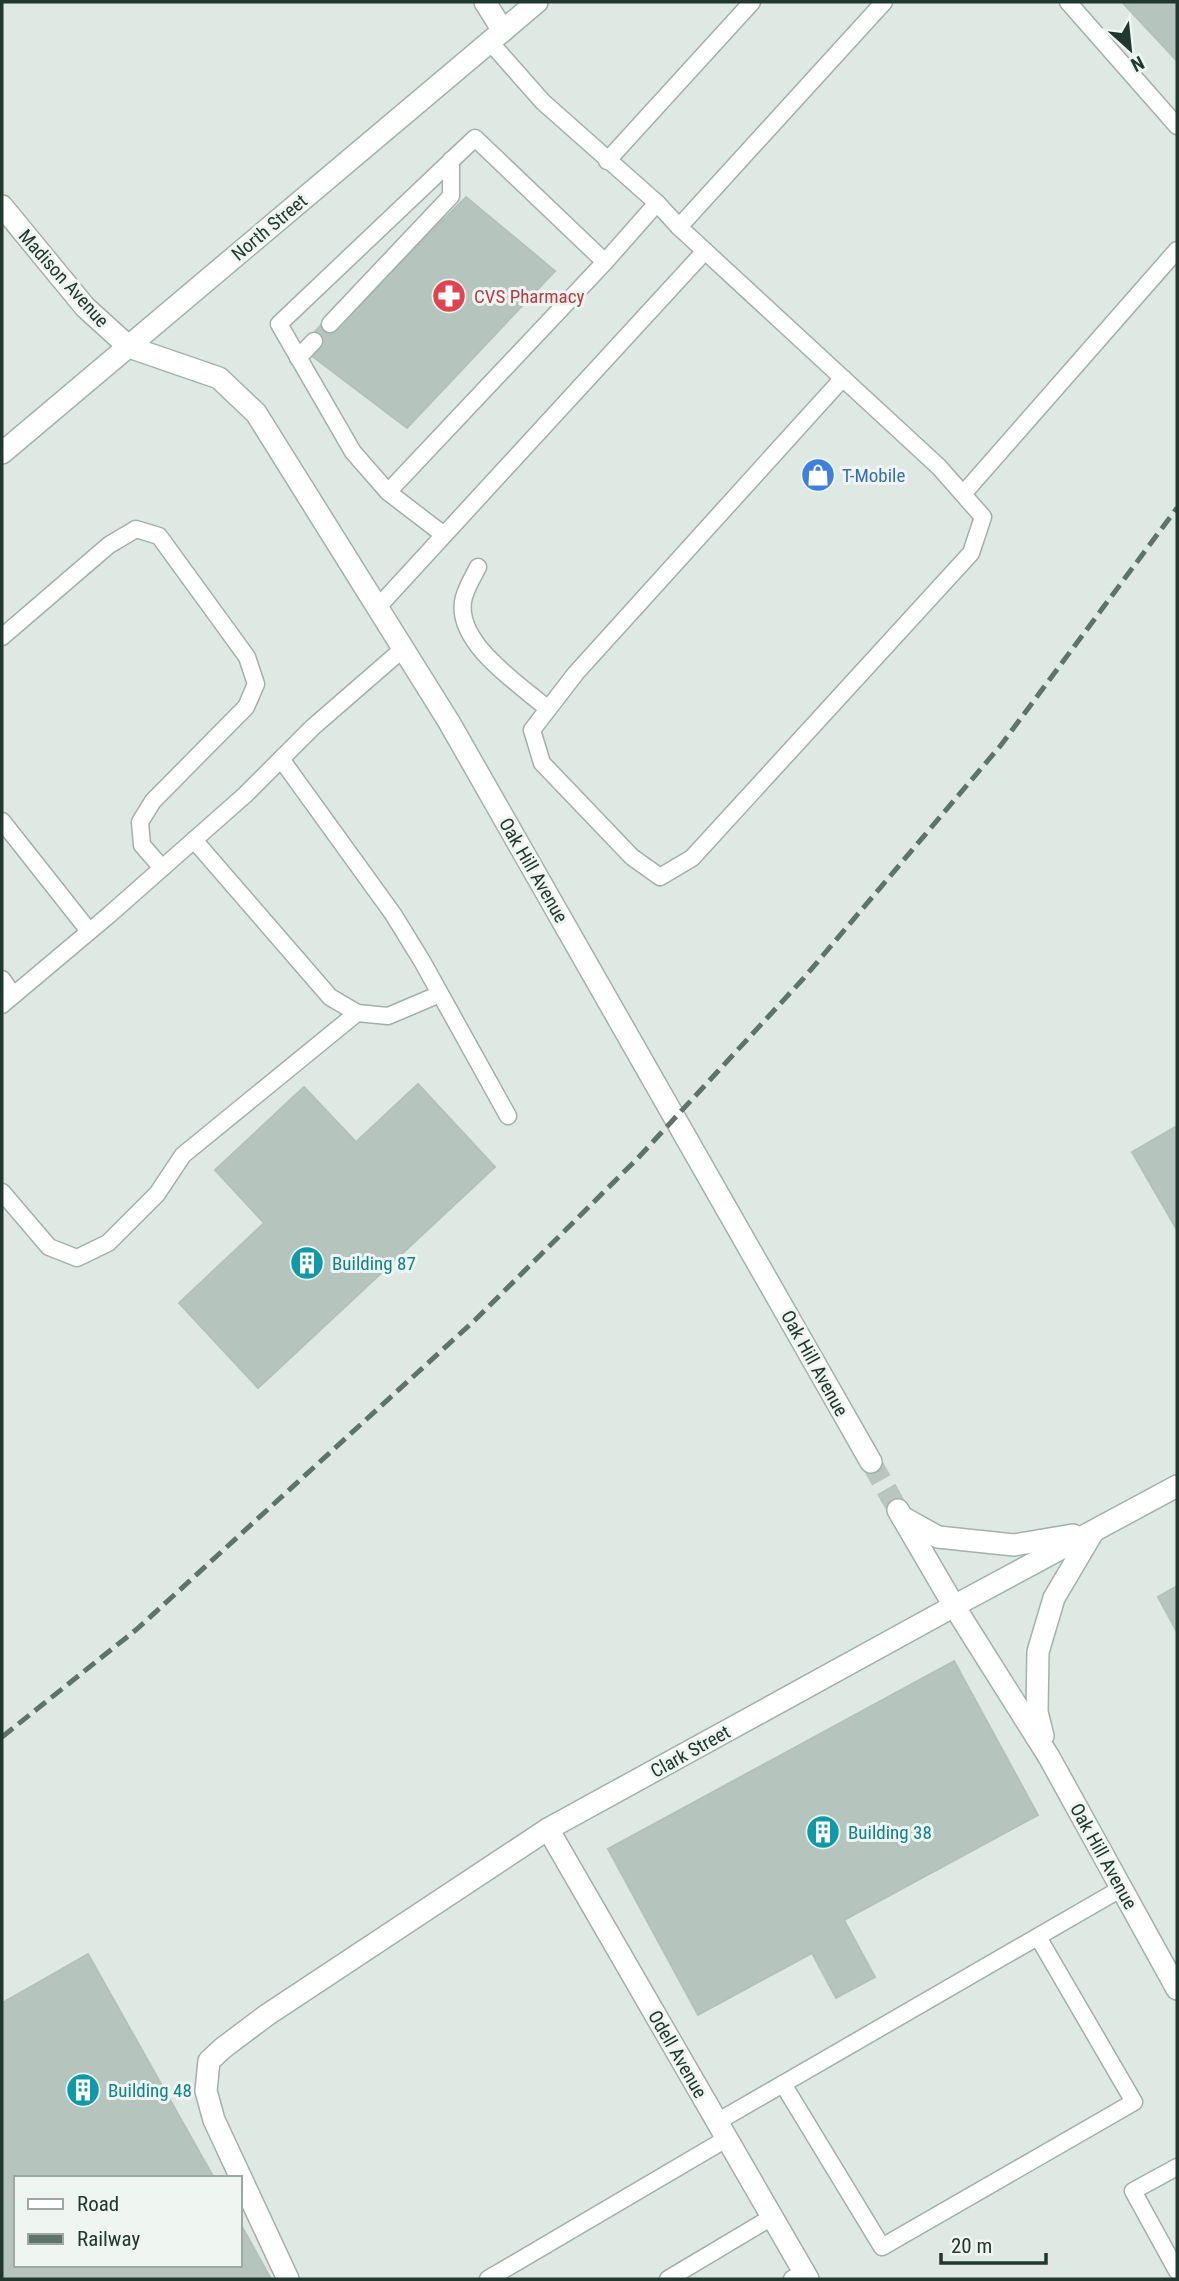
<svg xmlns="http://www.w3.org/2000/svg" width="1179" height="2281" font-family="'Roboto Condensed',sans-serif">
  <rect width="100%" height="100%" fill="#dfe9e4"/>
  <g fill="#b5c4bd" stroke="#b2c2ba" stroke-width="2">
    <path d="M 1122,2 L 1177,2 L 1177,61 Z"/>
    <path d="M 466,197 L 555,271 L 407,428 L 312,356 L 321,348 L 309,338 L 325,321 L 334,329 Z"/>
    <path d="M 418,1084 L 495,1167 L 258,1388 L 179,1303 L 264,1223 L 215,1170 L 304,1087 L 356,1142 Z"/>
    <path d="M 1177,1126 L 1177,1230 L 1132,1152 Z"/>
    <path d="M 1177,1586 L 1177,1632 L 1158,1597 Z"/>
    <path d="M 954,1661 L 1038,1815 L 844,1920 L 875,1977 L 836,1998 L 812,1953 L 698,2015 L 608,1849 Z"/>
    <path d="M 88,1954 L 214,2178 L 16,2178 L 16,2265 L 240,2265 L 240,2223 L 271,2279 L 2,2279 L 2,2003 Z"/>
  </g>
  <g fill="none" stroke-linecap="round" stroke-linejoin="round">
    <path stroke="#b9c6c0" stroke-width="21" stroke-dasharray="21 10" stroke-linecap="butt" d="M 871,1462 L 898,1510"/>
    <g stroke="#a2b0aa" stroke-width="19">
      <g id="lane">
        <path d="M 1068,2 L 1177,126"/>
        <path d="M 490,42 L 543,102 L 657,203 L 679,227 L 939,467 L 983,517 L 971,553 L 692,858 L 660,877 L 632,857 L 542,763 L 532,730 L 576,673 L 843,378"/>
        <path d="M 607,161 L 752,2"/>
        <path d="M 679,227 L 884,2"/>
        <path d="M 330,324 L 451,196 L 451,160"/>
        <path d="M 298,358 L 314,341"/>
        <path d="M 388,492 L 353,452 L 279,324 L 475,138 L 605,262"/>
        <path d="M 963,494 L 1177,250"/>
        <path d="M 444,535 L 388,492 L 605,262 L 657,203"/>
        <path d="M 478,567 C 473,577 464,591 463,602 C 457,644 519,684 548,709"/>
        <path d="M 378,607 L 705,251"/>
        <path d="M 2,637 L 109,545 L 136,529 L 159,536 L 247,657 L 256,684 L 246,707 L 153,801 L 140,822 L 142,845 L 162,868"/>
        <path d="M 281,759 L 393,914 L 422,961 L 508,1116"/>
        <path d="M 2,821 L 89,931"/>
        <path d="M 194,840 L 330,997 L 357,1013 L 388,1016 L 440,994"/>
        <path d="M 2,979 L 13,995"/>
        <path d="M 2,1005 L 109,915 L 245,795 L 313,727 L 404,648"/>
        <path d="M 2,1192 L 49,1247 L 77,1258 L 108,1243 L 157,1194 L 183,1155 L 357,1013"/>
        <path d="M 783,2084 L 882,2247 L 1134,2102 L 1038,1937"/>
        <path d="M 717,2122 L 1122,1888"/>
        <path d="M 1177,2167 L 1133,2191 L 1177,2271"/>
        <path d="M 488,2279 L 726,2139"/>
        <path d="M 668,2279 L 772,2217"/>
        <path d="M 792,2279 L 804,2272"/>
      </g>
    </g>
    <g stroke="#a2b0aa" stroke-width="24">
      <g id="street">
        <path d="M 485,2 L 503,31"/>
        <path d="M 2,206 L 85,307 L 129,347"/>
        <path d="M 548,1829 L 808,2279"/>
        <path d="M 288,2279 L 214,2120 L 206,2091 L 209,2061 L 223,2048 L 267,2015 L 548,1829 L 954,1606"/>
      </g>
    </g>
    <g stroke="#9fb4ab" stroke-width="24">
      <g id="secondary">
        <path d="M 129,347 L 219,378 L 256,413 L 449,722 L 871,1462"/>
        <path d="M 2,453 L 537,2"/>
        <path d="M 898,1510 L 954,1606 L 1049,1757 L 1177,1989"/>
        <path d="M 902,1517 L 938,1537 L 1014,1545 L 1073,1535"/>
        <path d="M 954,1606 L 1177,1486"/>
        <path d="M 1043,1736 L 1037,1712 L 1038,1652 L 1054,1598 L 1093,1532"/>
      </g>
    </g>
    <use href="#lane" stroke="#fff" stroke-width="16"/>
    <use href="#street" stroke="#fff" stroke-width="21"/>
    <use href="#secondary" stroke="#fff" stroke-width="21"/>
    <path stroke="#5c746c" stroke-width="5" stroke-dasharray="14 7" stroke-linecap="butt" d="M 2,1737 L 137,1629 L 475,1320 L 638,1158 L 803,979 L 1001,745 L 1177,508"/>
  </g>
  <defs>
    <g id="pharmacy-disc" transform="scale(1.75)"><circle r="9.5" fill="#e0444e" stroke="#eff6f2"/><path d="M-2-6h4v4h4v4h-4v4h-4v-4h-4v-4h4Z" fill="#fff"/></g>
    <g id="shop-disc" transform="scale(1.75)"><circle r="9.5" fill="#3f7fe0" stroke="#eff6f2"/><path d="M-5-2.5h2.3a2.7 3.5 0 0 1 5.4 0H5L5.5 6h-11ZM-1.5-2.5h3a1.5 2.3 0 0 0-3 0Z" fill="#fff"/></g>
    <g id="building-disc" transform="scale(1.75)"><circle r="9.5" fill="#0f9aa8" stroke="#eff6f2"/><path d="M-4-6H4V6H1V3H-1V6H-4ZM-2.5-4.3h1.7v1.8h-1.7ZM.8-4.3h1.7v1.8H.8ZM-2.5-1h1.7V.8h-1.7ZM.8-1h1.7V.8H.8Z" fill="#fff"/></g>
  </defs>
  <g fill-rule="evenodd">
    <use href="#pharmacy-disc" x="449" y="296"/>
    <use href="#shop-disc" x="818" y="475"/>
    <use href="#building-disc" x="307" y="1263"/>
    <use href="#building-disc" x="823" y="1832"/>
    <use href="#building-disc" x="83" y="2090"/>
  </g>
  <g text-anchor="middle" stroke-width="6" stroke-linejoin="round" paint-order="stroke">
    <g font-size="19" fill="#213830" stroke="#eff6f2">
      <text transform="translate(269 227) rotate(-40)" y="7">North Street</text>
      <text transform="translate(64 278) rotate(48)" y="7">Madison Avenue</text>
      <text transform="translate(534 870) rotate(60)" y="7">Oak Hill Avenue</text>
      <text transform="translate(815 1363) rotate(61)" y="7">Oak Hill Avenue</text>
      <text transform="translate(690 1751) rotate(-29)" y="7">Clark Street</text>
      <text transform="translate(1104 1856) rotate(61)" y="7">Oak Hill Avenue</text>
      <text transform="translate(678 2054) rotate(60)" y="7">Odell Avenue</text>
    </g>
    <g font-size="19" fill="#be3a42" stroke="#eff6f2" text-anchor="start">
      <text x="474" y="303">CVS Pharmacy</text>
    </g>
    <g font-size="19" fill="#366cbe" stroke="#eff6f2" text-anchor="start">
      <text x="842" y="482">T-Mobile</text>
    </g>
    <g font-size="19" fill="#0d838f" stroke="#eff6f2" text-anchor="start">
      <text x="332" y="1270">Building 87</text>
      <text x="848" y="1839">Building 38</text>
      <text x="108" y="2097">Building 48</text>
    </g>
  </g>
  <rect width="1179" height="2281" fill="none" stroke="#213830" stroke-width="7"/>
  <rect x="14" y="2176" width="228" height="91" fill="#eff6f2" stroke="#9daaa4" stroke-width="2"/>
  <rect x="28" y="2199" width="35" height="10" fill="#ffffff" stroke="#9daaa4" stroke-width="2"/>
  <text x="77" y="2211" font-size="21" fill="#213830">Road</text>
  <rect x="28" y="2234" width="35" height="10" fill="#5c746c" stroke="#9daaa4" stroke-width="2"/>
  <text x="77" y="2246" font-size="21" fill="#213830">Railway</text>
  <g transform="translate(1130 49) rotate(153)" stroke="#eff6f2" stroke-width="5" paint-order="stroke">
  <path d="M0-5L12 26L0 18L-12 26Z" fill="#213830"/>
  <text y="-10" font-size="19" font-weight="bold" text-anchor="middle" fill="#213830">N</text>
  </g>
  <path d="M941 2253v10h105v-10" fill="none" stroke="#213830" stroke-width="3.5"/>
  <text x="951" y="2253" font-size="21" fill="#213830" stroke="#eff6f2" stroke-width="5" paint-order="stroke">20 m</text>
</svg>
